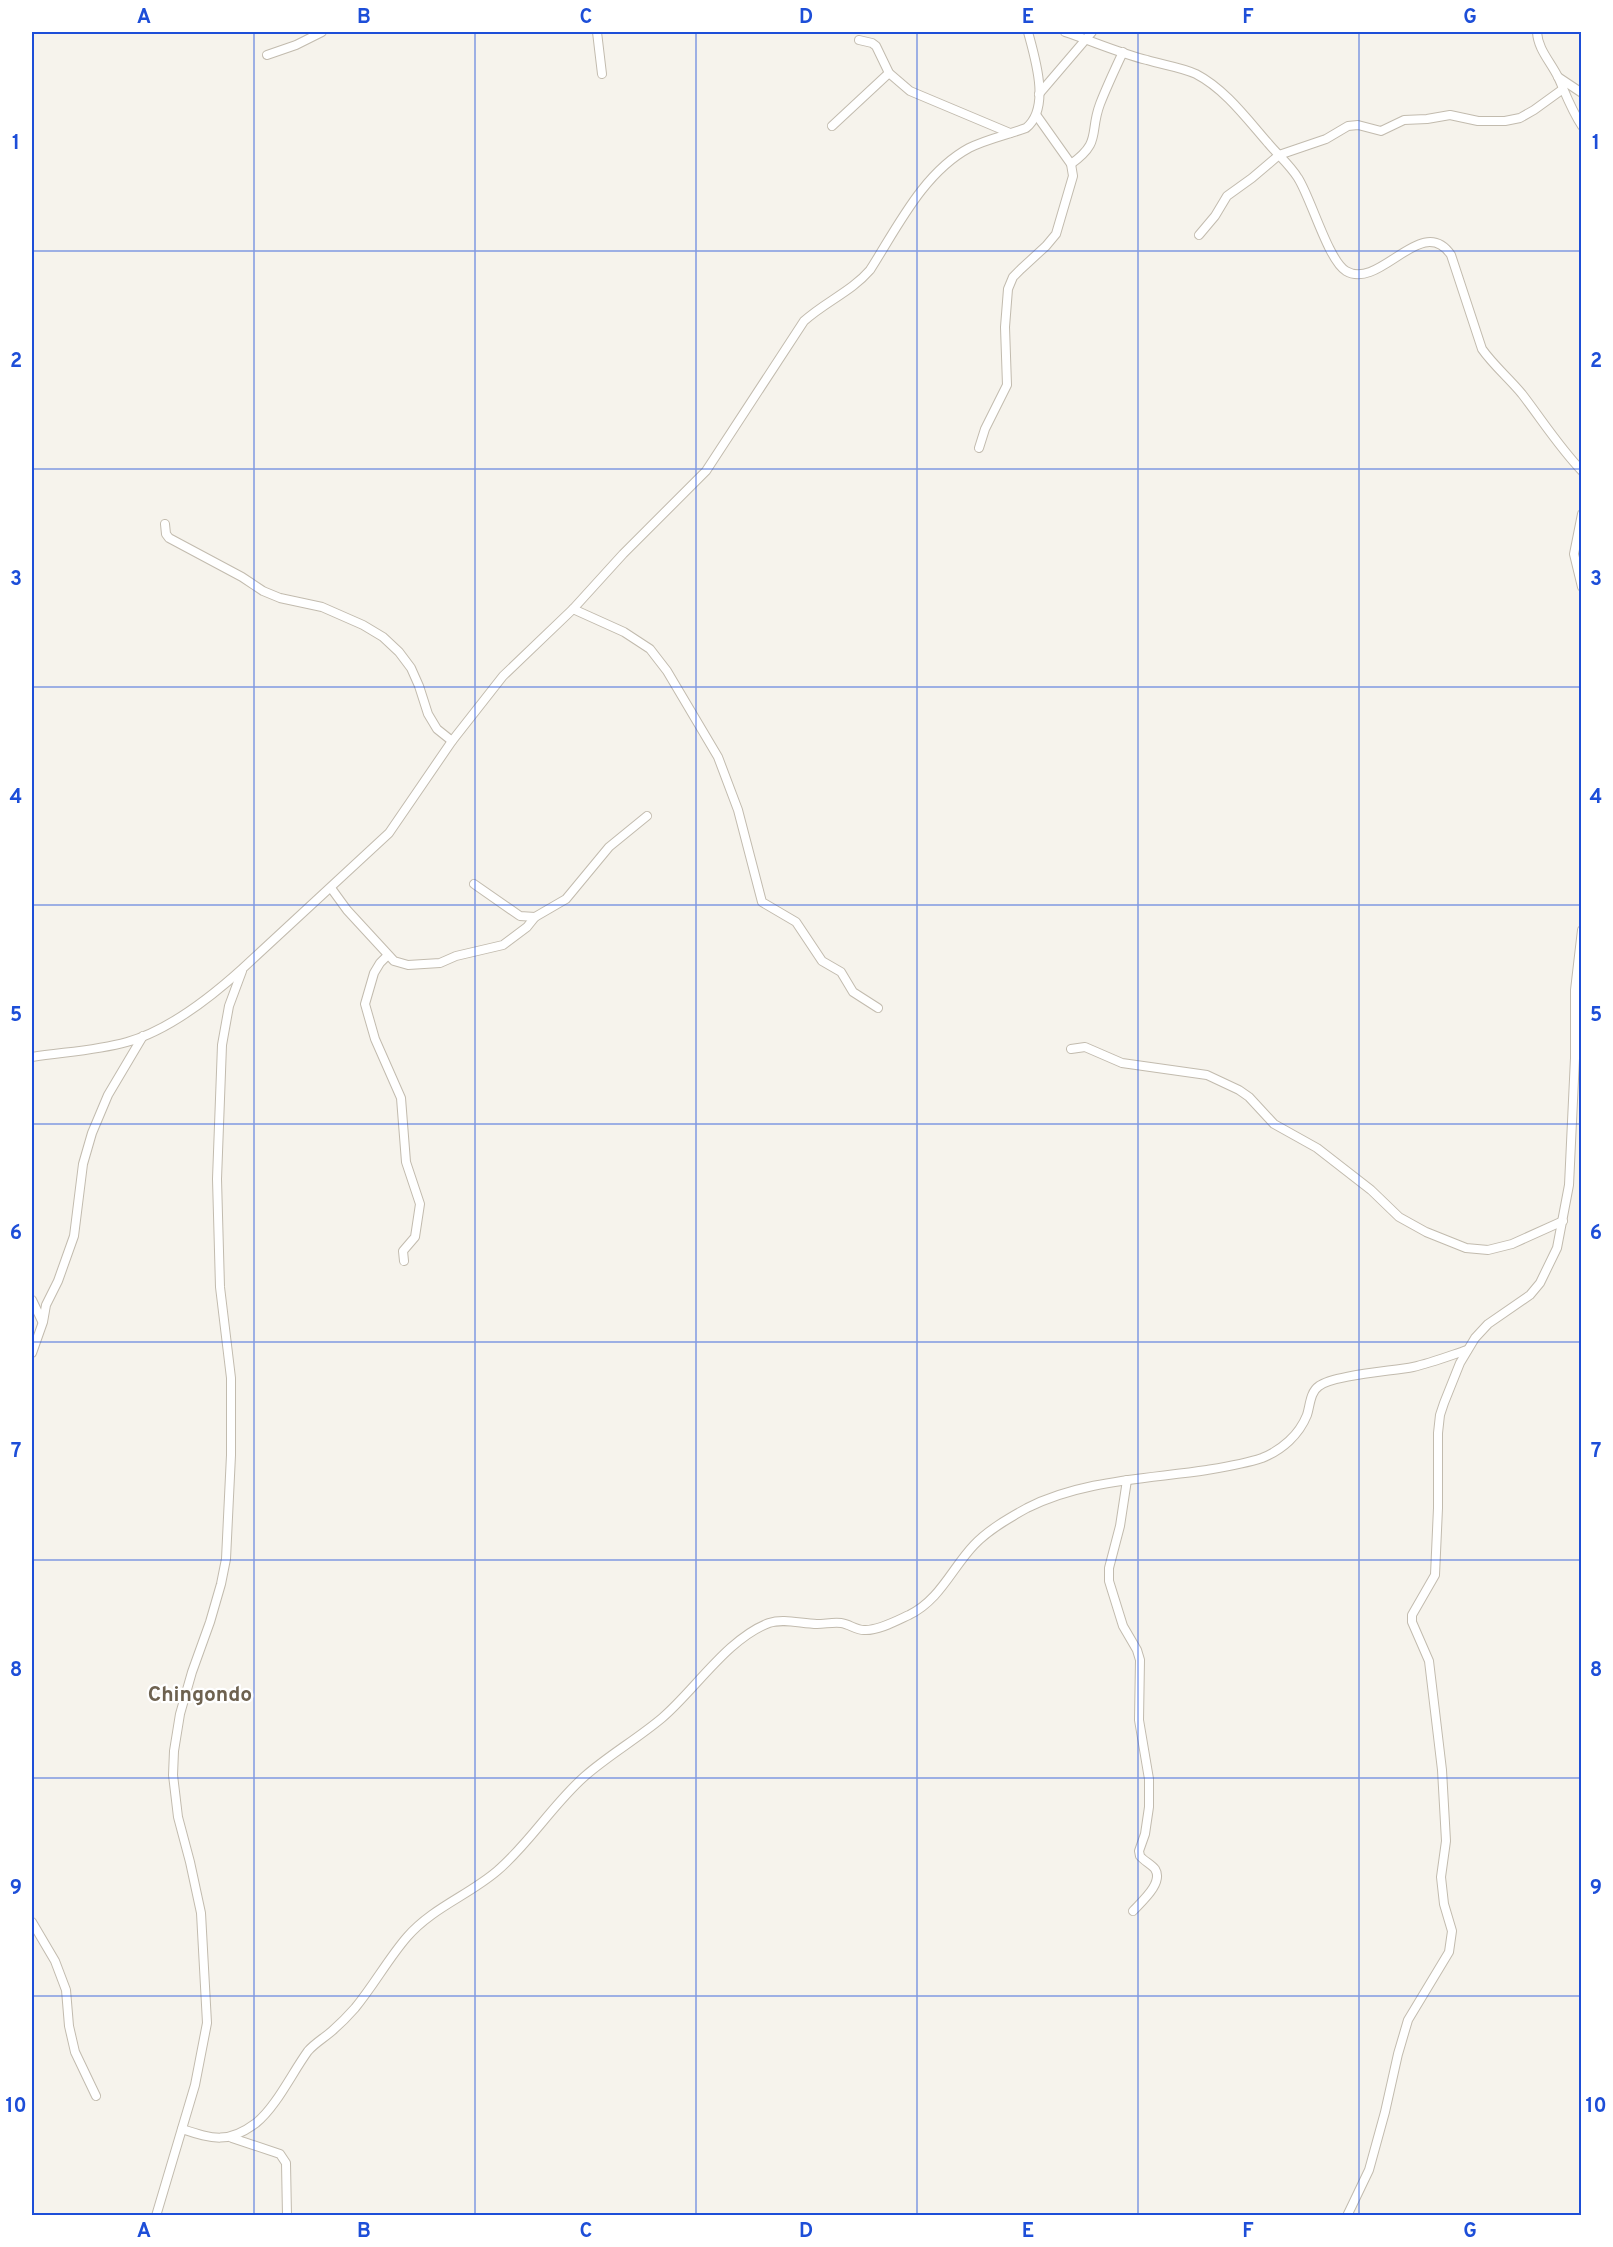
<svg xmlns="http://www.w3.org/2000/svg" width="1613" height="2247" font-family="Overpass,sans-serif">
  <rect width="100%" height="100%" fill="#f6f3ec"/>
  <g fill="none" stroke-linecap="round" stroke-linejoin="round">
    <g stroke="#c2bbae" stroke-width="10">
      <g id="minor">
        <path d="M 597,32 L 602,74"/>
        <path d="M 1065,32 C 1092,41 1119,53 1147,60 C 1163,65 1181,67 1196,74 C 1225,89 1247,119 1268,143 C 1278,155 1290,165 1298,178 C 1311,198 1328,260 1346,271 C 1380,291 1422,212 1451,255 L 1482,349 C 1494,366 1509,378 1522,394 C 1542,420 1559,447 1582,471"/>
        <path d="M 1537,32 C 1538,50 1551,62 1559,79 C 1566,95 1572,111 1582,126"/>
        <path d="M 859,40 L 872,43 L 876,46 L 889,73 L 910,91 L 1010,133"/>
        <path d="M 267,55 L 296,45 L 322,32"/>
        <path d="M 1558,77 L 1582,93"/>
        <path d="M 1039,94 L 1092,32"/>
        <path d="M 832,126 L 889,73"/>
        <path d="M 1071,164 C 1102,142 1089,133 1100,104 C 1107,86 1115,69 1123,52"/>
        <path d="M 1199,235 L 1215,216 L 1227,196 L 1252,178 L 1279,155 L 1326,139 L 1348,126 L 1358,125 L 1381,131 L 1404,120 L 1427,119 L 1450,115 L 1478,121 L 1505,121 L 1520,118 L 1534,110 L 1563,89"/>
        <path d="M 979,448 L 985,429 L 1007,385 L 1005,327 L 1008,289 L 1013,277 L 1021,269 L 1046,246 L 1056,234 L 1073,176 L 1071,164 L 1037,116"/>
        <path d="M 1582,514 L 1574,554 L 1582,587"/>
        <path d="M 165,524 L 166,534 L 169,538 L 242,577 L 263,591 L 280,598 L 322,607 L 363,625 L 383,637 L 399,652 L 411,668 L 419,686 L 428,714 L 437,729 L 452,741"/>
        <path d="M 573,609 L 624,632 L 650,649 L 667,671 L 718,757 L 738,810 L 762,902 L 796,922 L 822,961 L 841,972 L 853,992 L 878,1008"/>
        <path d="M 474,884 L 520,916 L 535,917"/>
        <path d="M 331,888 L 347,910 L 394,961 L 408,965 L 440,963 L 456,956 L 503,945 L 527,927 L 535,917 L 566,899 L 609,847 L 647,816"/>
        <path d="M 387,956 L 380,963 L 374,973 L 365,1004 L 375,1039 L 401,1098 L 406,1162 L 420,1204 L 415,1237 L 403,1251 L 404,1261"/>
        <path d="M 1071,1049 L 1085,1047 L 1122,1063 L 1207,1075 L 1239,1090 L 1249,1097 L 1274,1124 L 1317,1148 L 1371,1190 L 1399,1217 L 1426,1232 L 1466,1248 L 1488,1250 L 1512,1244 L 1563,1221"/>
        <path d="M 32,1057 C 63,1052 95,1051 127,1042 C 167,1031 211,997 242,969 L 389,833 L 452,741 L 503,676 L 573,609 L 623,554 L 706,471 L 804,321 C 825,302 852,291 870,270 C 897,228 923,173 969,148 C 987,139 1007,135 1026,128 C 1051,108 1035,58 1028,32"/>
        <path d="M 32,1300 L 42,1321"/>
        <path d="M 32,1353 L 43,1322 L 46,1305 L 58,1281 L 74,1236 L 83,1164 L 92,1133 L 108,1095 L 143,1036"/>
        <path d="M 1127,1480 L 1120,1526 L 1109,1568 L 1109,1581 L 1123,1626 L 1137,1650 L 1140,1660 L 1139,1720 L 1149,1779 L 1149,1807 L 1145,1834 L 1139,1851 L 1140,1856 C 1144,1861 1151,1864 1155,1869 C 1164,1883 1141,1902 1133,1911"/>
        <path d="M 32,1922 L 55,1961 L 66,1990 L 69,2026 L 75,2052 L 96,2096"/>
        <path d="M 182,2129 C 213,2139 228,2144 256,2123 C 276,2107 292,2073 308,2051 C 315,2043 324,2038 332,2031 C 340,2024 348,2016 355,2008 C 374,1985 388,1959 407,1937 C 432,1908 469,1895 497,1871 C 530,1843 552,1805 585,1776 C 609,1755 637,1739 662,1718 C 694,1691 728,1638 769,1623 C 784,1618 802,1624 817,1624 C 825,1624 833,1622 841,1623 C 849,1624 856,1630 864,1630 C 878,1631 898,1620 909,1615 C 940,1600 952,1568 974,1545 C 988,1530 1009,1518 1027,1508 C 1082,1480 1147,1479 1207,1470 C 1225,1467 1244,1464 1262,1458 C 1282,1450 1299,1435 1307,1415 C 1310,1406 1310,1392 1319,1386 C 1333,1375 1393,1371 1413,1367 C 1431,1363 1449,1356 1467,1350"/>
        <path d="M 232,2138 L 280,2154 L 286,2163 L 287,2216"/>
        <path d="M 156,2216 L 195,2085 L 207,2023 L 201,1913 L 190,1862 L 178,1817 L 173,1775 L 174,1751 L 180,1714 L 192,1672 L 210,1622 L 221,1584 L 226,1559 L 231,1455 L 231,1378 L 220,1287 L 217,1179 L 222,1045 L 229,1006 L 242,971"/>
        <path d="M 1347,2216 L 1369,2170 L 1385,2112 L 1398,2054 L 1408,2020 L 1449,1952 L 1452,1931 L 1444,1904 L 1441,1877 L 1446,1841 L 1442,1770 L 1429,1661 L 1412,1622 L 1412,1615 L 1435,1575 L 1438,1508 L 1438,1433 L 1440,1415 L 1444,1403 L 1460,1363 L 1475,1338 L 1488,1324 L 1530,1295 L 1540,1283 L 1557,1248 L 1569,1185 L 1575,1058 L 1575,990 L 1582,930"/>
      </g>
    </g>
    <use href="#minor" stroke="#fff" stroke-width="8"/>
  </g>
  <path fill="none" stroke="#1d4ed8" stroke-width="1.5" stroke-opacity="0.55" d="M 254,32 L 254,2216M 475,32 L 475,2216M 696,32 L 696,2216M 917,32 L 917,2216M 1138,32 L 1138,2216M 1359,32 L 1359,2216M 32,251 L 1582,251M 32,469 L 1582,469M 32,687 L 1582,687M 32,905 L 1582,905M 32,1124 L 1582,1124M 32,1342 L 1582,1342M 32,1560 L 1582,1560M 32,1778 L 1582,1778M 32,1996 L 1582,1996"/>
  <g text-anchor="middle" stroke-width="4.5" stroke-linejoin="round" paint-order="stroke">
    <g font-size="21" font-weight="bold" fill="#6e6250" stroke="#fff">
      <text x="200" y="1701">Chingondo</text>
    </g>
  </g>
  <rect width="1613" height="2247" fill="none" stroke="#ffffff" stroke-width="66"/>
  <rect x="33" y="33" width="1547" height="2181" fill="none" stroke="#1d4ed8" stroke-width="2"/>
  <g font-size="20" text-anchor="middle" font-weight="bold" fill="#1d4ed8">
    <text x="144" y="23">A</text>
    <text x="364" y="23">B</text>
    <text x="586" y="23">C</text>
    <text x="806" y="23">D</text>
    <text x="1028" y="23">E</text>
    <text x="1248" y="23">F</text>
    <text x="1470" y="23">G</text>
    <text x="16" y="149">1</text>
    <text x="1596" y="149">1</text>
    <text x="16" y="367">2</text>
    <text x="1596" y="367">2</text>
    <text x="16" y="585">3</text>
    <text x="1596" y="585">3</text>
    <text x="16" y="803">4</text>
    <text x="1596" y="803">4</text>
    <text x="16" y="1021">5</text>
    <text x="1596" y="1021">5</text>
    <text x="16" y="1239">6</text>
    <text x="1596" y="1239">6</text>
    <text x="16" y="1457">7</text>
    <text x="1596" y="1457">7</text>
    <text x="16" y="1676">8</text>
    <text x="1596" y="1676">8</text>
    <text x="16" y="1894">9</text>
    <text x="1596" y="1894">9</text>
    <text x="16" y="2112">10</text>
    <text x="1596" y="2112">10</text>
    <text x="144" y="2237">A</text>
    <text x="364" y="2237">B</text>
    <text x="586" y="2237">C</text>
    <text x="806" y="2237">D</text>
    <text x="1028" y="2237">E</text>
    <text x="1248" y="2237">F</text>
    <text x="1470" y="2237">G</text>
  </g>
</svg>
